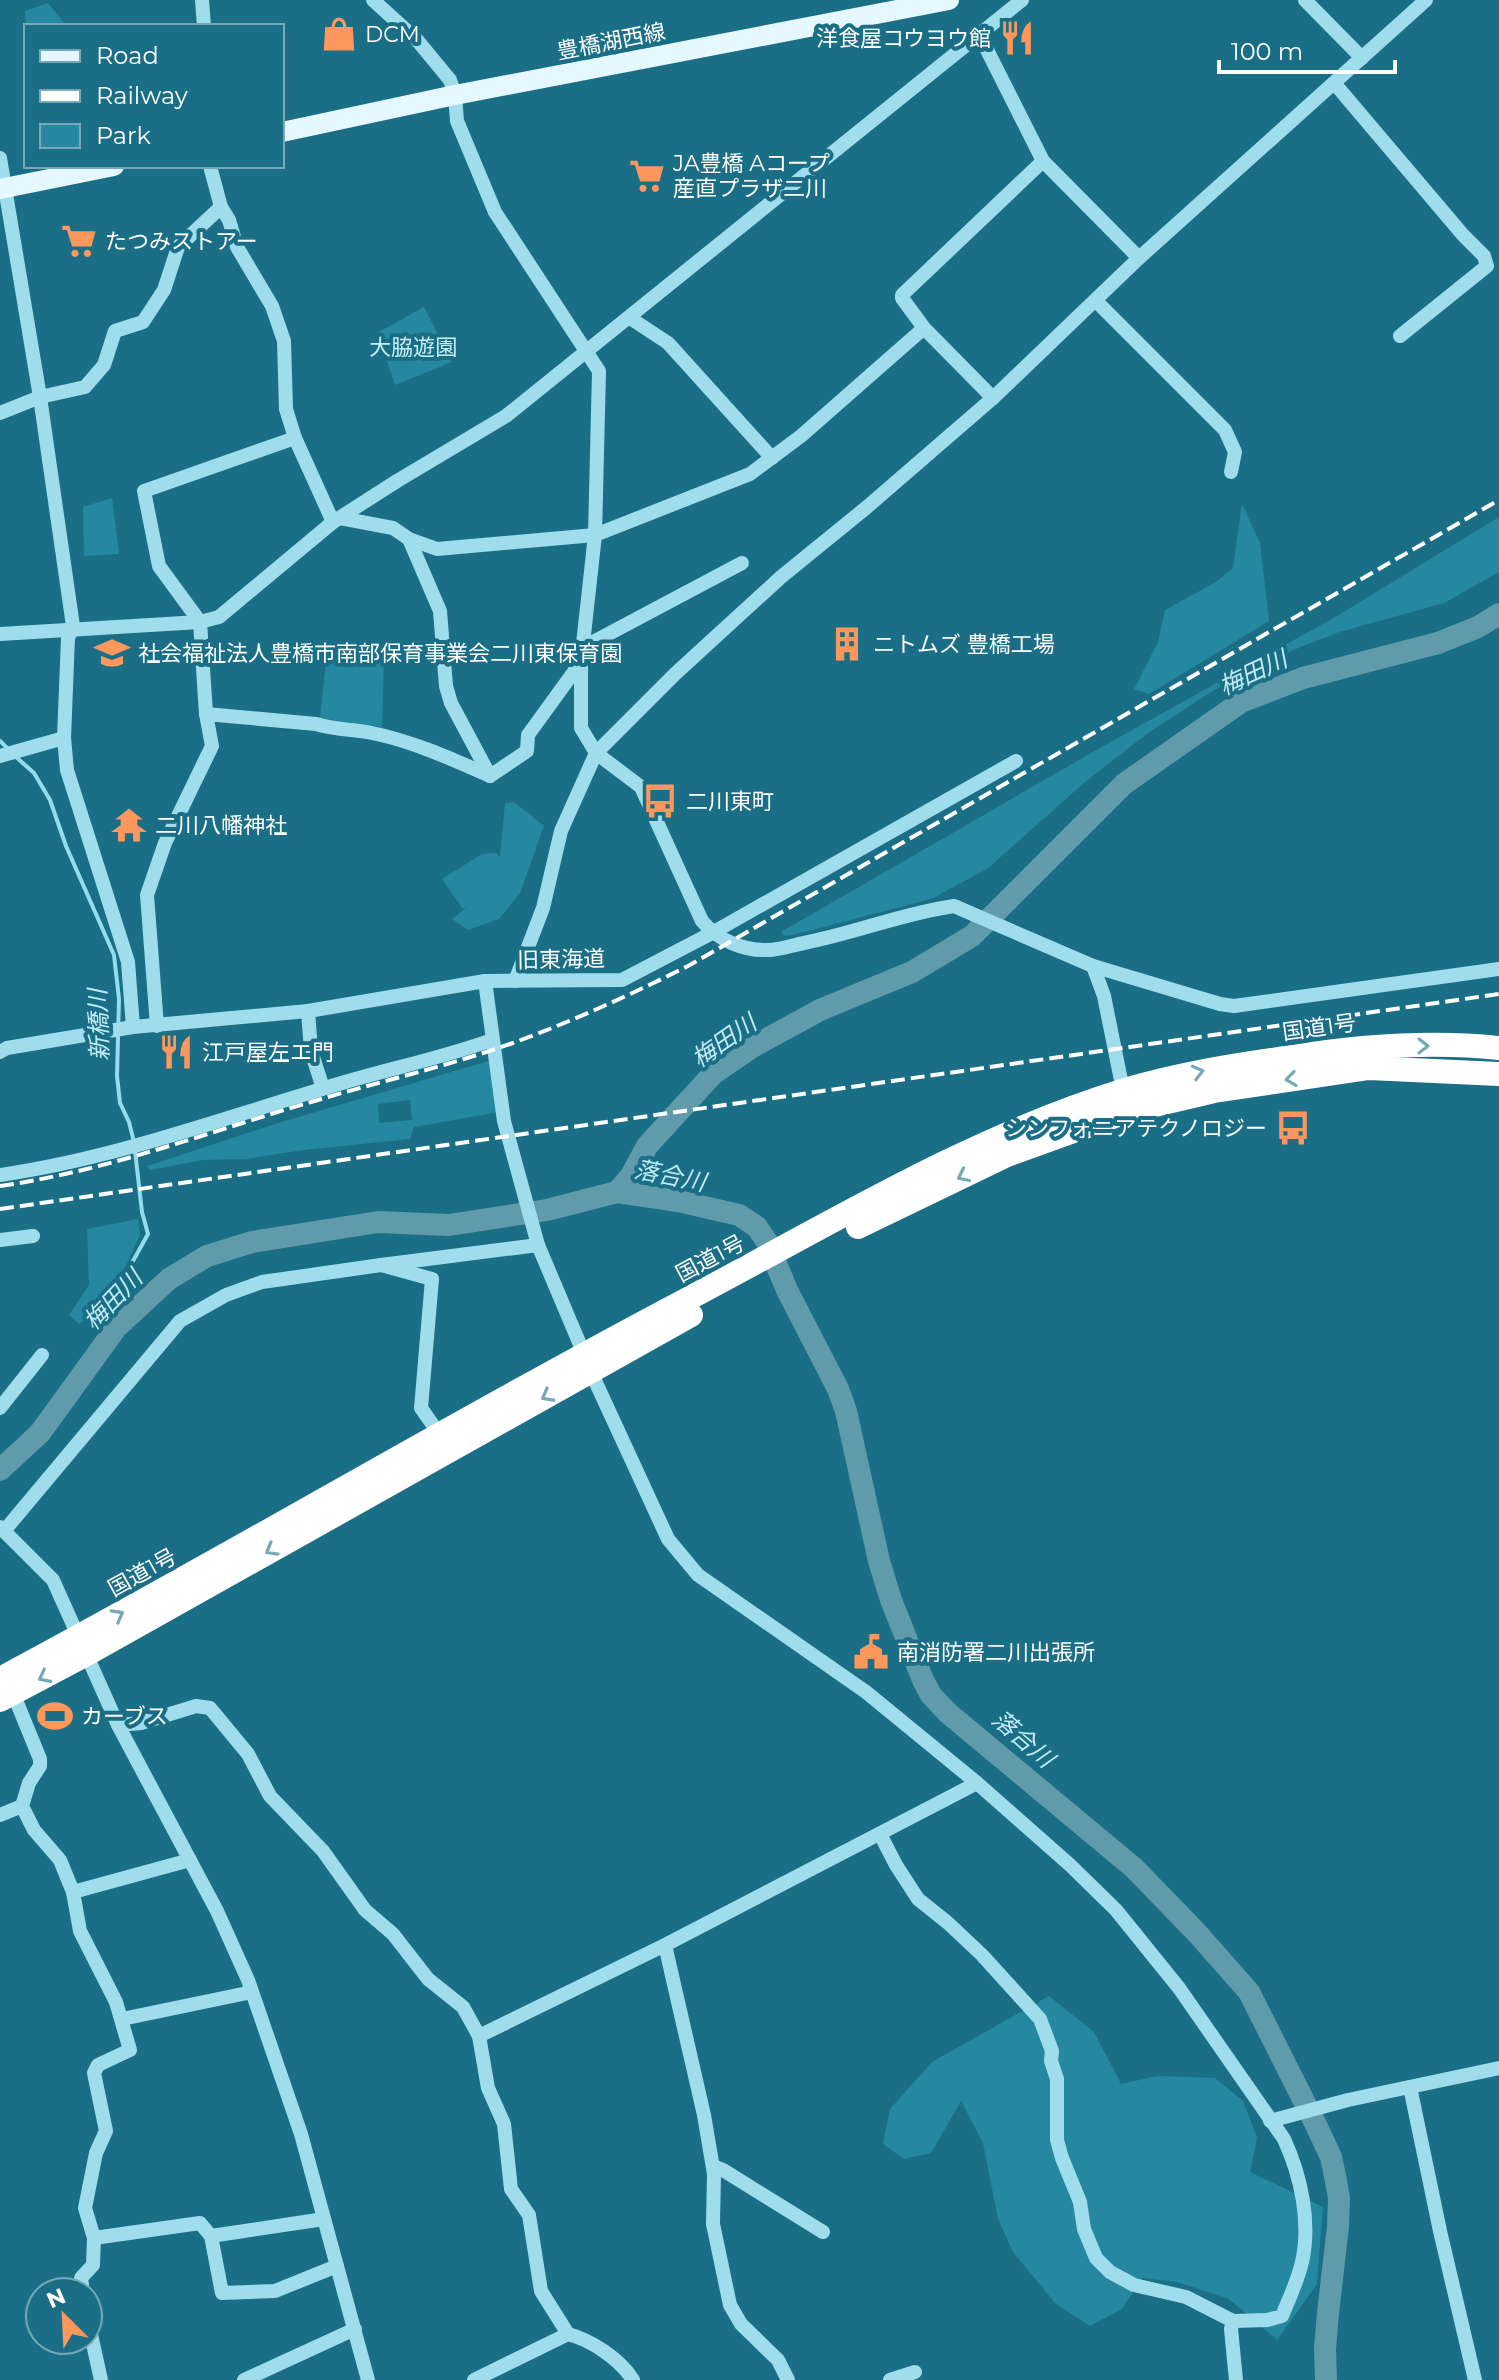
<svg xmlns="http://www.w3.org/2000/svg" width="1499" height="2380" font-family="Montserrat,'Noto Sans JP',sans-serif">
  <rect width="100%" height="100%" fill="#1a6e85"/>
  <g fill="#2688a0" fill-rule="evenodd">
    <path d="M 48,3 L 67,26 L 26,26 L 25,11 Z"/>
    <path d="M 424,307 L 452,362 L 395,385 L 377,333 Z"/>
    <path d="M 112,498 L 119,554 L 84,556 L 83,507 Z"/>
    <path d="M 1242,504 L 1260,543 L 1269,621 L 1149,694 L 1134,689 L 1158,642 L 1165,610 L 1216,582 L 1233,568 Z"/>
    <path d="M 1499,517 L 1499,572 L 1444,603 L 1336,633 L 1276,657 L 1211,692 L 1148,733 L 1085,782 L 987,869 L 931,899 L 797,934 L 785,936 L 781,932 L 1098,749 L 1337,616 Z"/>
    <path d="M 328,642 L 384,659 L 382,727 L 320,718 Z"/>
    <path d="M 514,802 L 544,826 L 520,893 L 499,919 L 468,930 L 452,919 L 467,907 L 463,909 L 442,879 L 482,854 L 496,853 L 500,857 L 505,803 Z"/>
    <path d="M 492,1060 L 499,1112 L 414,1127 L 410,1139 L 303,1150 L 246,1159 L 203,1160 L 150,1170 L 147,1166 L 275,1124 ZM 410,1100 L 412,1120 L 379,1123 L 378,1104 Z"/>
    <path d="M 138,1219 L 140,1235 L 111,1299 L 79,1324 L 69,1315 L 89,1285 L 87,1229 Z"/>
    <path d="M 1049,1996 L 1094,2032 L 1121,2084 L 1157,2076 L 1215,2078 L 1243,2101 L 1257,2138 L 1250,2172 L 1323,2207 L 1317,2284 L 1277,2340 L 1229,2299 L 1177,2282 L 1142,2278 L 1122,2309 L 1090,2326 L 1056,2304 L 1013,2252 L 998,2219 L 983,2143 L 961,2101 L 931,2153 L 904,2159 L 883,2144 L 890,2109 L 932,2062 Z"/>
  </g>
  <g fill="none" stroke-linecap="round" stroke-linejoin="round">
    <g stroke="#93ddee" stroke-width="4">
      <path d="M 0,741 L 10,751"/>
      <path d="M 16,757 L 34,773 L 50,800 L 66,846 L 114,955 L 119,999 L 117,1076 L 120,1103 L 129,1122 L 134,1142 L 142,1212 L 148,1234 L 118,1288 L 116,1328"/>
    </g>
    <g stroke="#5f9bab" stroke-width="22">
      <path d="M 617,1192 L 678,1201 L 739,1215 L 757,1227 L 767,1242 L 787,1290 L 838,1389 L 846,1411 L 879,1561 L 891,1600 L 923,1680 L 931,1695 L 948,1713 L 1134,1868 L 1197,1933 L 1249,1992 L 1316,2125 L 1331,2157 L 1335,2176 L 1339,2198 L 1338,2227 L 1328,2313 L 1325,2349 L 1326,2380"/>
      <path d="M 0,1470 L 40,1433 L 116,1328 L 169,1279 L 207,1256 L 252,1242 L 378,1222 L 449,1225 L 547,1210 L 617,1192 L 631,1176 L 647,1146 L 713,1074 L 754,1046 L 820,1010 L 912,972 L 972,936 L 1124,784 L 1241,702 L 1303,678 L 1438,643 L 1478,627 L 1499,614"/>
    </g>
    <g stroke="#a0ddec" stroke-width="14">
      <path d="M 202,0 L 204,26"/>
      <path d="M 373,0 L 417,40 L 450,80 L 455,95 L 457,121 L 495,212 L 599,371 L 595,535 L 581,662 L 581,728 L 596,753 L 641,787 L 702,921 C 718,940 743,951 768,950 C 780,950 793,945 804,943 C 855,933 904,913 954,906 L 1093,966 L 1220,1004 L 1234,1006 L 1499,969"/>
      <path d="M 1305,0 L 1362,58"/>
      <path d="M 979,34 L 1043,161 L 1139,258"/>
      <path d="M 1335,84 L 1463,235 L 1484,256 L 1487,266 L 1400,336"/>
      <path d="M 0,158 L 40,397 L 73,626 L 68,638 L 64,738 L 67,770 L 128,962 L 133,1027"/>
      <path d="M 210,166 L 221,207 L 229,220 L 237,247 L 272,306 L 284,341 L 286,409 L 295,438 L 333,522"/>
      <path d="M 1096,301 L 1225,430 L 1235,452 L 1231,472"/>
      <path d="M 630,318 L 668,343 L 772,458"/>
      <path d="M 993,398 L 924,328 L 902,298 L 902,295 L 1043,161"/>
      <path d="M 0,413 L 40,397 L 85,387 L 104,365 L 115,331 L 143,322 L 164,290 L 178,247 L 221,207"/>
      <path d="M 340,518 L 393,528 L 409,539 L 437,549 L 595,535 L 750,474 L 801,436 L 924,328"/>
      <path d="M 409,539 L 440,611 L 446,686 L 451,703 L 490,776"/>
      <path d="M 0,634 L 200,622 L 219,617 L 333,522 L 397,481 L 506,416 L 1022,0"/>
      <path d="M 582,648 L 742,563"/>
      <path d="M 206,714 L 200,622 L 159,566 L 144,491 L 295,438"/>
      <path d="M 0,756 L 64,738"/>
      <path d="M 1093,966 L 1104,996 L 1124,1095"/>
      <path d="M 485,981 L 504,1121 L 538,1245"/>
      <path d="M 515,981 L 543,908 L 561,831 L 596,753 L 675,674 L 781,577 L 867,507 L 993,398 L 1139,258 L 1426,0"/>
      <path d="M 308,1011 L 311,1051 L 323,1088"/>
      <path d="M 157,1026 L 147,895 L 165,843 L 212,746 L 206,714 L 316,724 C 335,730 353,729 372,733 C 412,741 452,759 490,776 L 527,751 L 528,735 L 581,662"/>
      <path d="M 0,1052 L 7,1048 L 133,1027 L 308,1011 L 485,981 L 622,980 L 712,933 L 1016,761"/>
      <path d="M 0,1175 C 111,1159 215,1121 322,1089 C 378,1071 436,1060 492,1040"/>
      <path d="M 0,1240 L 33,1236"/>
      <path d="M 591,1372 L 668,1539 L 698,1575 L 866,1692 L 977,1783 L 1070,1865 L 1116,1910 L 1179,1988 L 1284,2139 C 1301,2176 1311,2222 1302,2262 C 1298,2280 1289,2299 1282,2316 L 1267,2320 L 1233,2321 L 1186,2297 L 1134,2285 L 1110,2272 L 1096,2258 L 1084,2229 L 1080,2202 L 1062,2158 L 1057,2140 L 1057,2079 L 1051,2061 L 1052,2051 L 1040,2019 L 982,1955 L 948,1923 L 918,1899 L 896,1865 L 880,1834"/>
      <path d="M 0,1408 L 42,1355"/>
      <path d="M 440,1435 L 421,1408 L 432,1279 L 381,1265 L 538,1245 L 584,1354"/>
      <path d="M 0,1527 L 53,1580 L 118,1725 L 217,1911 L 248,1980 L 301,2134 L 368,2380"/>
      <path d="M 4,1531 L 180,1321 L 226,1295 L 262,1282 L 381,1265"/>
      <path d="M 13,1693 L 40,1759 L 40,1766 L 29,1783 L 22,1806 L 34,1830 L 60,1860 L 73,1892 L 80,1931 L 116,2002 L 130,2050 L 98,2065 L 94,2073 L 106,2131 L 96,2153 L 85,2208 L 94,2238 L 93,2265 L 81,2278 L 83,2292"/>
      <path d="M 118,1725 L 141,1723 L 196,1706 L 210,1708 L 248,1754 L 270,1796 L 323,1851 L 365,1910 L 393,1934 L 428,1979 L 463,2007 L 479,2036 L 665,1945 L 977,1783"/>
      <path d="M 0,1815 L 22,1806"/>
      <path d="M 73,1892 L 190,1860"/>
      <path d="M 665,1945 L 704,2115 L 714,2174 L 713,2224 L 730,2305 L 741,2324 L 778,2360 L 788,2380"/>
      <path d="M 122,2019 L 252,1992"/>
      <path d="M 479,2036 L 488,2088 L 504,2124 L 511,2189 L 529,2215 L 541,2291 L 568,2334 C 591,2340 620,2359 633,2380"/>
      <path d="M 1410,2087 L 1440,2231 L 1475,2380"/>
      <path d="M 1270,2121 L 1348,2100 L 1499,2068"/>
      <path d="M 713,2166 L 723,2170 L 823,2232"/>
      <path d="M 211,2236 L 222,2293 L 275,2291 L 337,2266"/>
      <path d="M 94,2238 L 200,2223 L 211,2236 L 324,2219"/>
      <path d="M 88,2321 L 101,2380"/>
      <path d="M 1233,2321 L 1231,2329 L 1236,2380"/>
      <path d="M 244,2380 L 355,2329"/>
      <path d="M 474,2380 L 568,2334"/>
      <path d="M 890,2380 L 915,2372"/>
    </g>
    <g stroke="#e5f8ff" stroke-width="20">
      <path d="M 282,132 L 455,95 L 949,0"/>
      <path d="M 0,189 L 114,166"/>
    </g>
    <g stroke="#fff" stroke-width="24">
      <path d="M 858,1227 L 1007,1155 L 1129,1111 L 1214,1091 L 1369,1068 L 1499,1074"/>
      <path d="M 0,1679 C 229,1557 452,1423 682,1302 C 825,1227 967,1139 1122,1091 C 1178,1074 1235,1065 1293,1057 C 1361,1046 1429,1041 1499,1048"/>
      <path d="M 0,1700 L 85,1655 L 691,1315"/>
    </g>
    <g stroke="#fff" stroke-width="4" stroke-dasharray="14 6" stroke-linecap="butt">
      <path d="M 0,1186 C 107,1171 208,1132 311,1102 C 377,1082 445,1067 510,1044 C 571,1022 630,995 688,966 L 1499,500"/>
      <path d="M 0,1209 L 1499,994"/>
    </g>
  </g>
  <defs><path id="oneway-chevron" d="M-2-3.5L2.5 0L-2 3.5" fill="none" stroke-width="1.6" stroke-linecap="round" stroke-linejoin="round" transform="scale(2)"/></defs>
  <g stroke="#76a8b6">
    <use href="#oneway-chevron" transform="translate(1423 1046) rotate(1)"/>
    <use href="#oneway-chevron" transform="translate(1198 1072) rotate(-14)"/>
    <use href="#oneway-chevron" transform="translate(1291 1079) rotate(172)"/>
    <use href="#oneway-chevron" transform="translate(963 1176) rotate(154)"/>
    <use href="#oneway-chevron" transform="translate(547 1396) rotate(151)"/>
    <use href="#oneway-chevron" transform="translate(271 1550) rotate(150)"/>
    <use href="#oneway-chevron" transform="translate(118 1615) rotate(-29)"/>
    <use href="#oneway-chevron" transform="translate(44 1677) rotate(153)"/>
  </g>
  <defs>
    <g id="shop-bare" transform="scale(2.76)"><path d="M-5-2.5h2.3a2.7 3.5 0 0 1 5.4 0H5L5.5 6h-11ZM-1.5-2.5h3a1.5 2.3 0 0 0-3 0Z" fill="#fe975c" stroke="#1a6e85" stroke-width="2.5" paint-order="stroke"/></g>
    <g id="restaurant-bare" transform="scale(2.76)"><path d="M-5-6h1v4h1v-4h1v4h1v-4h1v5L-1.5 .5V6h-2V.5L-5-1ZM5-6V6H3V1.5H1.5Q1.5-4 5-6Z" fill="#fe975c" stroke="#1a6e85" stroke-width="2.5" paint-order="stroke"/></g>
    <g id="supermarket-bare" transform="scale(2.76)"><path d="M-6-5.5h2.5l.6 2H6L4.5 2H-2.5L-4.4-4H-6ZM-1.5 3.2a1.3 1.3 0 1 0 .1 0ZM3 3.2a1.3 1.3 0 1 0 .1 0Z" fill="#fe975c" stroke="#1a6e85" stroke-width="2.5" paint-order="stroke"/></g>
    <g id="building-bare" transform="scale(2.76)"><path d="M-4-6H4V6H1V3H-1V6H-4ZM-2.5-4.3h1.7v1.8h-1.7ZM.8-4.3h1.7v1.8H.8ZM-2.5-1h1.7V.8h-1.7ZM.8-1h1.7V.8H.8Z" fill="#fe975c" stroke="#1a6e85" stroke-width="2.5" paint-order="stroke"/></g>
    <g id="school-bare" transform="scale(2.76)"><path d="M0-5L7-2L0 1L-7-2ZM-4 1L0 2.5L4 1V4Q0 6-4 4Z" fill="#fe975c" stroke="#1a6e85" stroke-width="2.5" paint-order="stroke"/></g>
    <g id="bus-bare" transform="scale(2.76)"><path d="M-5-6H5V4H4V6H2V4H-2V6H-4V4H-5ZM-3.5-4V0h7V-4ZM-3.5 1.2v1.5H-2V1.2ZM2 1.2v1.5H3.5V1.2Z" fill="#fe975c" stroke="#1a6e85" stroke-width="2.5" paint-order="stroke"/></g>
    <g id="temple-bare" transform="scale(2.76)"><path d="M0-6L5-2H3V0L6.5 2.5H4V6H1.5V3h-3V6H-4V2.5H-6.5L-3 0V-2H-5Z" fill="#fe975c" stroke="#1a6e85" stroke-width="2.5" paint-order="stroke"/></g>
    <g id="civic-bare" transform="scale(2.76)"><path d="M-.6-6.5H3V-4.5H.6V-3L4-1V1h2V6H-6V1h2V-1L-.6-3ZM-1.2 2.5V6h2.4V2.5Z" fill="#fe975c" stroke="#1a6e85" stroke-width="2.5" paint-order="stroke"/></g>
    <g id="stadium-bare" transform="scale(2.76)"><path d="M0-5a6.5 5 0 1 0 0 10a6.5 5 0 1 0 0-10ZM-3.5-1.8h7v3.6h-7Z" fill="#fe975c" stroke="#1a6e85" stroke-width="2.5" paint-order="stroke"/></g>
  </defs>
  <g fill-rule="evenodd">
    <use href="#shop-bare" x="339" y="34"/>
    <use href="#restaurant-bare" x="1017" y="38"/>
    <use href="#supermarket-bare" x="647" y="176"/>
    <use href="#supermarket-bare" x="79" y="241"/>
    <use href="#building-bare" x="847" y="644"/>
    <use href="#school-bare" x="112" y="653"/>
    <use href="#bus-bare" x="660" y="801"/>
    <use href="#temple-bare" x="129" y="825"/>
    <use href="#restaurant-bare" x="176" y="1052"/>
    <use href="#bus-bare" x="1293" y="1128"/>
    <use href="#civic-bare" x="871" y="1652"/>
    <use href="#stadium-bare" x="55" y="1716"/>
  </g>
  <g text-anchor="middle" stroke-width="8" stroke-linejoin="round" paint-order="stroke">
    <g font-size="22" fill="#fff" stroke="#1a6e85" text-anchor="start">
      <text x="365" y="42">DCM</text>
      <text x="991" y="46" text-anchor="end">洋食屋コウヨウ館</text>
      <text x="673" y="171">JA豊橋 Aコープ<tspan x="673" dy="25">産直プラザ二川</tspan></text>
      <text x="105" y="249">たつみストアー</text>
      <text x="873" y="652">ニトムズ 豊橋工場</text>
      <text x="138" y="661">社会福祉法人豊橋市南部保育事業会二川東保育園</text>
      <text x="686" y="809">二川東町</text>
      <text x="155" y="833">二川八幡神社</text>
      <text x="202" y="1060">江戸屋左エ門</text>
      <text x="1267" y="1136" text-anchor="end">シンフォニアテクノロジー</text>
      <text x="897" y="1660">南消防署二川出張所</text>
      <text x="81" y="1724">カーブス</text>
    </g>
    <g font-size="22" fill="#fff" stroke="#1a6e85">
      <text transform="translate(611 41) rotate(-11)" y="8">豊橋湖西線</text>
      <text transform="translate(561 959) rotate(-1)" y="8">旧東海道</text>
      <text transform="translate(1319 1027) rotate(-8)" y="8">国道1号</text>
      <text transform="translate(710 1258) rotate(-28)" y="8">国道1号</text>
      <text transform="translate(142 1572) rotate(-29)" y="8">国道1号</text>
    </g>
    <g font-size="22" fill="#c6eff9" stroke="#1a6e85">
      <text x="413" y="355">大脇遊園</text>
    </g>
    <g font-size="24" font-style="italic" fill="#c1ecf6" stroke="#1a6e85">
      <text transform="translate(1253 673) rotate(-25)" y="8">梅田川</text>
      <text transform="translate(99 1025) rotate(-92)" y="8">新橋川</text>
      <text transform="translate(724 1041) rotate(-35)" y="8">梅田川</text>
      <text transform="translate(670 1176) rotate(11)" y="8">落合川</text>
      <text transform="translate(113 1300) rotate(-46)" y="8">梅田川</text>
      <text transform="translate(1023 1739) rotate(41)" y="8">落合川</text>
    </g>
  </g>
  <rect x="24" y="24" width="260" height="144" fill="#1a6e85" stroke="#76a8b6" stroke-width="2"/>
  <rect x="40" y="50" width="40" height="12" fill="#e5f8ff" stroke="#76a8b6" stroke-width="2"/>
  <text x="96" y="64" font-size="24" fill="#ffffff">Road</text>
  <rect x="40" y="90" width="40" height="12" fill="#ffffff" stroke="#76a8b6" stroke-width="2"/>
  <text x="96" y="104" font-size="24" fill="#ffffff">Railway</text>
  <rect x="40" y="124" width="40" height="24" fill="#2688a0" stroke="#76a8b6" stroke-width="2"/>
  <text x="96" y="144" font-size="24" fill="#ffffff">Park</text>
  <g transform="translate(64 2316) rotate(336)"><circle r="38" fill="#1a6e85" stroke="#76a8b6" stroke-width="2"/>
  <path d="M0-6L14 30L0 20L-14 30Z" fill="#fe975c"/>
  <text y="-12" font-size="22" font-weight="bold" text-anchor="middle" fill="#ffffff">N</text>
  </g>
  <path d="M1219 60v12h176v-12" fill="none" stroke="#ffffff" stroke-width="4"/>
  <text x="1231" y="60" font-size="24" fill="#ffffff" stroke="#1a6e85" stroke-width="6" paint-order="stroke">100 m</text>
</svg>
